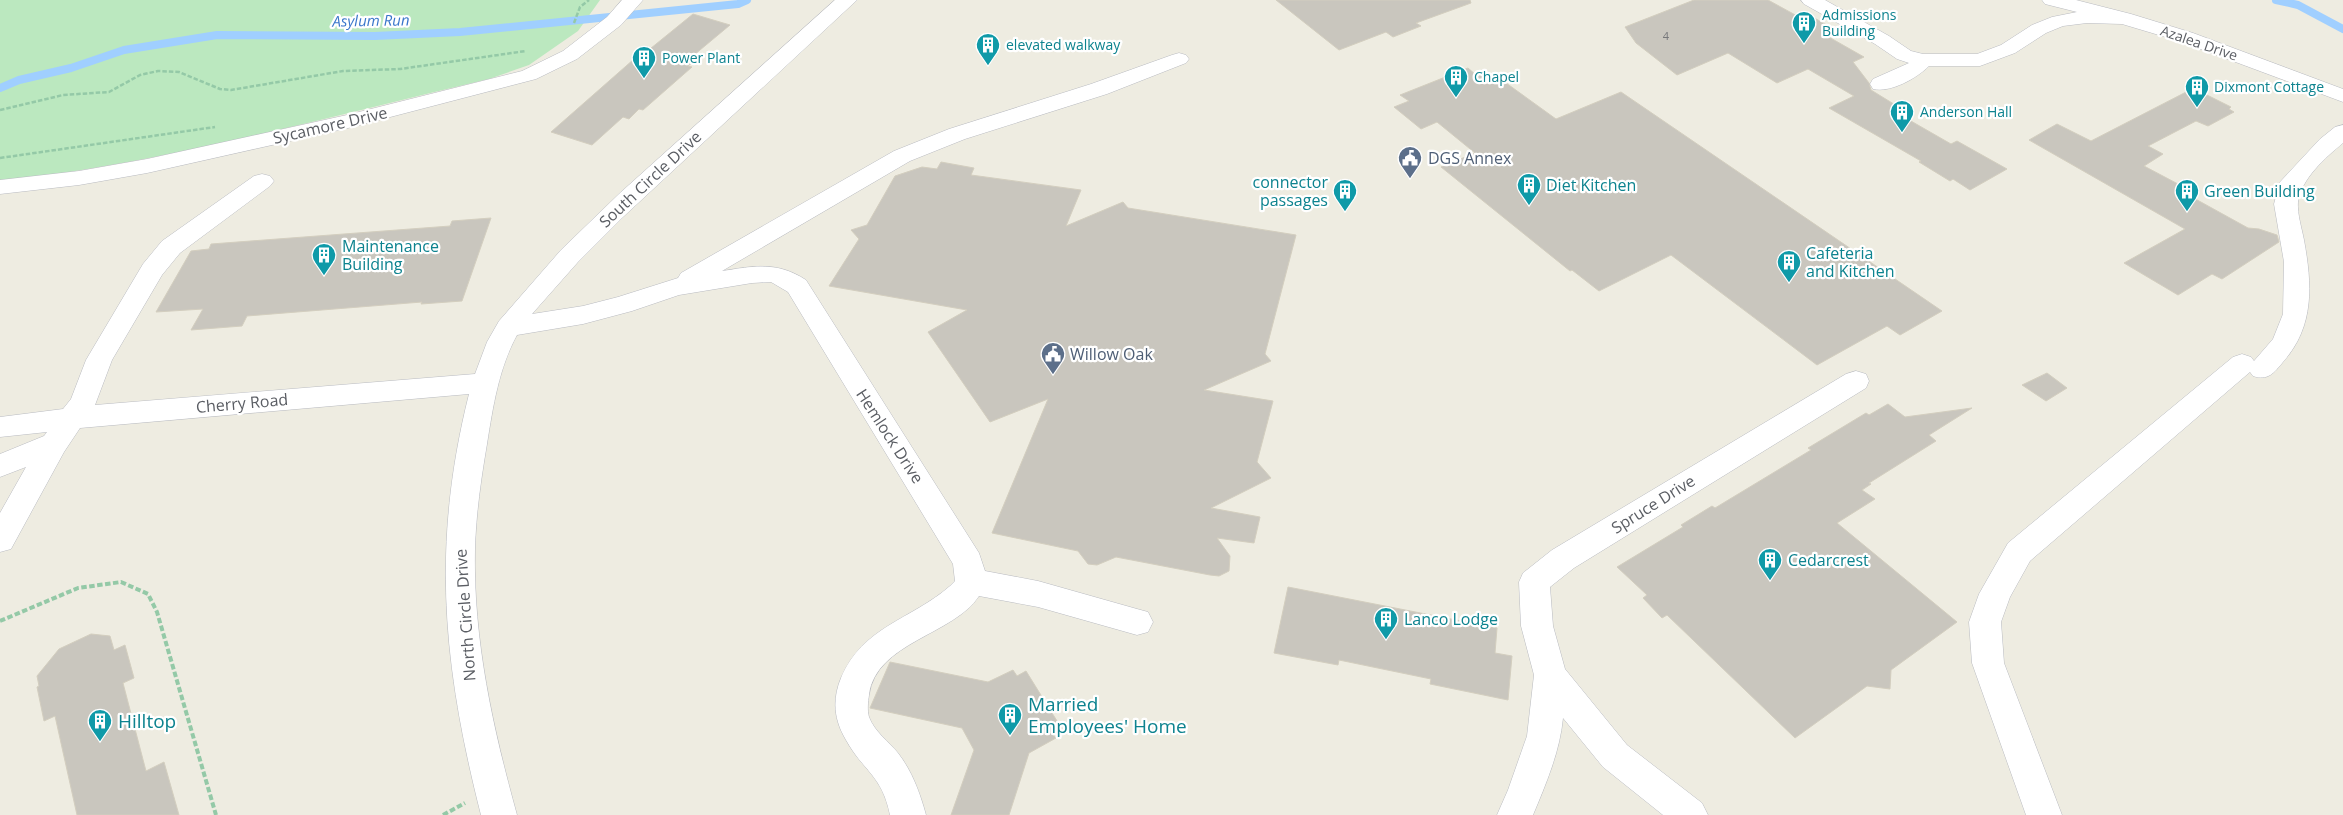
<svg xmlns="http://www.w3.org/2000/svg" width="2343" height="815" font-family="'Open Sans',sans-serif">
  <rect width="100%" height="100%" fill="#eeece1"/>
  <path fill="#bbe8bf" d="M 0,0 L 600,0 L 578,31 L 529,65 L 489,79 C 327,117 166,163 0,181 Z"/>
  <g fill="none" stroke-linecap="round" stroke-linejoin="round">
    <g stroke="#a0cfff" stroke-width="8">
      <path d="M 2276,0 L 2298,5 L 2343,29"/>
      <path d="M 0,88 L 19,80 L 71,68 L 124,50 L 217,35 L 375,36 L 460,32 L 738,4 L 747,0"/>
    </g>
  </g>
  <g fill="#c9c6be" stroke="#d3cebf">
    <path d="M 1276,0 L 1470,0 L 1471,3 L 1416,23 L 1421,26 L 1393,37 L 1386,32 L 1339,50 Z"/>
    <path d="M 1694,0 L 1768,0 L 1799,17 L 1807,14 L 1838,31 L 1827,36 L 1864,57 L 1853,62 L 1869,83 L 1871,90 L 1897,106 L 1890,109 L 1951,144 L 1957,141 L 2007,169 L 1970,190 L 1953,179 L 1950,181 L 1919,162 L 1921,161 L 1829,108 L 1854,96 L 1808,69 L 1777,83 L 1728,53 L 1677,75 L 1636,43 L 1625,27 Z"/>
    <path d="M 693,14 L 730,25 L 694,55 L 699,57 L 688,66 L 692,67 L 643,110 L 639,109 L 629,119 L 623,117 L 592,145 L 551,132 L 642,52 L 645,53 Z"/>
    <path d="M 1468,68 L 1476,75 L 1484,72 L 1491,77 L 1495,75 L 1556,119 L 1621,92 L 1942,311 L 1900,335 L 1887,326 L 1817,365 L 1671,255 L 1599,291 L 1572,270 L 1570,271 L 1441,167 L 1475,153 L 1437,122 L 1421,129 L 1394,107 L 1409,101 L 1400,95 Z"/>
    <path d="M 2190,90 L 2194,92 L 2197,90 L 2231,107 L 2229,109 L 2234,112 L 2208,126 L 2196,121 L 2148,146 L 2163,154 L 2144,166 L 2195,193 L 2190,196 L 2248,228 L 2259,229 L 2277,235 L 2279,242 L 2222,279 L 2212,274 L 2178,295 L 2124,263 L 2185,229 L 2029,140 L 2057,124 L 2091,141 Z"/>
    <path d="M 941,162 L 974,168 L 971,175 L 1081,190 L 1066,226 L 1123,202 L 1128,208 L 1296,235 L 1265,354 L 1271,361 L 1204,390 L 1273,401 L 1257,462 L 1271,478 L 1211,508 L 1260,517 L 1254,543 L 1217,538 L 1230,556 L 1229,571 L 1219,576 L 1210,575 L 1116,557 L 1097,565 L 1088,564 L 1078,551 L 992,533 L 1048,399 L 990,422 L 928,332 L 967,310 L 829,286 L 859,239 L 851,230 L 867,225 L 895,176 L 922,167 L 937,169 Z"/>
    <path d="M 491,218 L 462,301 L 421,304 L 422,302 L 247,316 L 242,326 L 191,330 L 203,309 L 156,312 L 191,251 L 209,249 L 211,244 L 450,226 L 452,221 Z"/>
    <path d="M 2047,373 L 2067,388 L 2046,401 L 2022,385 Z"/>
    <path d="M 1888,404 L 1905,417 L 1972,408 L 1929,435 L 1936,441 L 1869,483 L 1871,484 L 1862,490 L 1875,499 L 1837,523 L 1957,622 L 1891,670 L 1890,689 L 1867,686 L 1795,738 L 1667,615 L 1662,618 L 1643,598 L 1647,595 L 1617,567 L 1683,527 L 1681,525 L 1712,506 L 1715,508 L 1811,450 L 1808,448 L 1866,413 L 1869,415 Z"/>
    <path d="M 1288,587 L 1497,628 L 1495,653 L 1512,656 L 1508,700 L 1430,684 L 1431,679 L 1339,660 L 1338,665 L 1274,653 Z"/>
    <path d="M 91,634 L 110,636 L 114,650 L 125,645 L 134,678 L 123,683 L 146,771 L 164,762 L 179,815 L 77,815 L 55,716 L 44,721 L 37,687 L 39,686 L 37,676 L 59,649 Z"/>
    <path d="M 890,662 L 988,682 L 1013,670 L 1017,676 L 1026,671 L 1062,729 L 1053,734 L 1056,738 L 1029,753 L 1009,815 L 951,815 L 974,750 L 962,728 L 870,708 Z"/>
  </g>
  <g fill="none" stroke-linecap="round" stroke-linejoin="round">
    <g stroke="#b9bbc1" stroke-width="1">
      <g id="minor">
        <path d="M 622,0 L 643,0 L 621,25 L 577,59 L 536,79 L 348,128 L 147,173 L 79,185 L 0,194 L 0,180 L 79,171 L 147,159 L 347,115 L 522,71 L 563,51 L 607,17 Z"/>
        <path d="M 835,0 L 857,0 L 622,218 L 578,262 L 532,314 L 583,306 L 618,297 L 678,278 L 681,273 L 894,151 L 949,129 L 1091,84 L 1172,55 L 1179,53 L 1186,55 L 1189,59 L 1186,63 L 1107,94 L 965,139 L 910,161 L 722,271 C 754,266 777,261 806,280 L 979,553 L 985,571 L 1038,581 L 1137,609 L 1148,612 L 1153,622 L 1148,632 L 1137,635 L 1038,607 L 979,596 C 954,635 876,642 869,695 C 868,702 867,710 869,717 C 874,731 889,742 898,753 C 912,771 920,793 926,815 L 890,815 C 882,775 863,771 846,740 C 834,720 832,700 841,678 C 863,626 911,620 950,586 L 955,581 L 953,564 L 788,292 L 771,282 L 752,283 L 679,295 L 632,311 L 583,324 L 517,335 C 499,368 493,406 487,444 C 481,479 476,514 475,549 C 473,640 493,728 517,815 L 481,815 C 443,666 431,545 469,394 L 80,428 L 64,452 L 11,549 L 0,552 L 0,513 L 26,467 L 0,477 L 0,454 L 44,436 L 47,432 L 0,437 L 0,417 L 63,409 L 71,399 L 86,360 L 143,264 L 162,241 L 254,176 L 262,174 L 270,176 L 274,181 L 270,186 L 180,253 L 162,275 L 112,360 L 95,405 L 475,374 L 487,342 L 499,321 L 561,250 L 620,193 Z"/>
        <path d="M 1801,0 L 1825,0 L 1889,36 L 1911,51 L 1923,54 L 1977,54 L 2001,45 L 2032,25 L 2052,17 L 2077,12 L 2045,4 L 2042,0 L 2076,0 L 2131,14 L 2193,33 L 2343,89 L 2343,102 L 2179,41 L 2122,24 L 2087,23 L 2063,26 L 2046,33 L 2015,53 L 1980,66 L 1929,66 C 1917,78 1891,93 1873,89 L 1870,84 L 1873,79 L 1909,63 L 1897,59 L 1875,44 L 1804,4 Z"/>
        <path d="M 2343,125 L 2343,143 C 2325,158 2301,179 2298,202 C 2297,214 2302,229 2304,240 C 2312,284 2315,326 2283,362 C 2274,373 2268,381 2253,376 L 2250,372 L 2030,561 L 2010,597 L 2001,622 L 2004,663 L 2062,815 L 2026,815 L 1972,663 L 1969,622 L 1979,594 L 2008,543 L 2233,357 L 2242,354 L 2251,357 L 2254,361 L 2273,339 L 2283,314 L 2284,262 L 2274,204 L 2280,182 L 2320,139 L 2335,127 Z"/>
        <path d="M 1856,371 L 1866,374 L 1869,381 L 1866,388 L 1574,568 L 1550,587 L 1553,626 L 1565,669 L 1627,745 L 1702,803 L 1708,815 L 1663,815 L 1603,767 L 1563,718 C 1560,751 1546,784 1533,815 L 1497,815 L 1508,790 L 1527,736 L 1534,675 L 1521,626 L 1519,582 L 1523,573 L 1552,550 L 1846,374 Z"/>
      </g>
    </g>
    <g stroke="#94c9a7" stroke-width="2.5" stroke-dasharray="4.5 2" stroke-linecap="butt">
      <path d="M 574,23 L 580,7 L 589,0"/>
      <path d="M 0,110 L 63,95 L 109,92 L 140,75 L 158,71 L 179,72 L 220,89 L 231,90 L 343,71 L 400,69 L 526,51"/>
      <path d="M 0,158 L 215,127"/>
    </g>
    <g stroke="#94c9a7" stroke-width="4" stroke-dasharray="5.5 2.5" stroke-linecap="butt">
      <path d="M 0,621 L 78,588 L 121,582 L 148,594 L 157,612 L 216,815"/>
      <path d="M 443,815 L 465,803"/>
    </g>
    <use href="#minor" fill="#fff" fill-rule="evenodd"/>
  </g>
  <defs>
    <g id="building-pin" transform="scale(1.25)"><path d="M0 17L-7.5 6A9.5 9.5 0 1 1 7.5 6Z" fill="#0f9aa8" stroke="#fff"/><path d="M-4-6H4V6H1V3H-1V6H-4ZM-2.5-4.3h1.7v1.8h-1.7ZM.8-4.3h1.7v1.8H.8ZM-2.5-1h1.7V.8h-1.7ZM.8-1h1.7V.8H.8Z" fill="#fff"/></g>
    <g id="civic-pin" transform="scale(1.25)"><path d="M0 17L-7.5 6A9.5 9.5 0 1 1 7.5 6Z" fill="#5c6f8a" stroke="#fff"/><path d="M-.6-6.5H3V-4.5H.6V-3L4-1V1h2V6H-6V1h2V-1L-.6-3ZM-1.2 2.5V6h2.4V2.5Z" fill="#fff"/></g>
  </defs>
  <g fill-rule="evenodd">
    <use href="#building-pin" x="1804" y="23"/>
    <use href="#building-pin" x="988" y="45"/>
    <use href="#building-pin" x="644" y="58"/>
    <use href="#building-pin" x="1456" y="77"/>
    <use href="#building-pin" x="2197" y="87"/>
    <use href="#building-pin" x="1902" y="112"/>
    <use href="#civic-pin" x="1410" y="158"/>
    <use href="#building-pin" x="1529" y="185"/>
    <use href="#building-pin" x="1345" y="191"/>
    <use href="#building-pin" x="2187" y="191"/>
    <use href="#building-pin" x="324" y="255"/>
    <use href="#building-pin" x="1789" y="262"/>
    <use href="#civic-pin" x="1053" y="354"/>
    <use href="#building-pin" x="1770" y="560"/>
    <use href="#building-pin" x="1386" y="619"/>
    <use href="#building-pin" x="1010" y="715"/>
    <use href="#building-pin" x="100" y="721"/>
  </g>
  <g text-anchor="middle" stroke-width="4.5" stroke-linejoin="round" paint-order="stroke">
    <g font-size="11" fill="#76777a">
      <text x="1666" y="40">4</text>
    </g>
    <g font-size="14" fill="#0d838f" stroke="#fff" text-anchor="start">
      <text x="1822" y="20">Admissions<tspan x="1822" dy="16">Building</tspan></text>
      <text x="1006" y="50">elevated walkway</text>
      <text x="662" y="63">Power Plant</text>
      <text x="1474" y="82">Chapel</text>
      <text x="2214" y="92">Dixmont Cottage</text>
      <text x="1920" y="117">Anderson Hall</text>
    </g>
    <g font-size="14" fill="#5a5d63" stroke="#fff">
      <text transform="translate(2199 43) rotate(19)" y="5">Azalea Drive</text>
    </g>
    <g font-size="15" font-style="italic" fill="#3a76cb" stroke="#fff">
      <text transform="translate(371 21) rotate(-1)" y="5">Asylum Run</text>
    </g>
    <g font-size="16" fill="#5a5d63" stroke="#fff">
      <text transform="translate(330 125) rotate(-13)" y="6">Sycamore Drive</text>
      <text transform="translate(650 179) rotate(-43)" y="6">South Circle Drive</text>
      <text transform="translate(242 403) rotate(-5)" y="6">Cherry Road</text>
      <text transform="translate(890 436) rotate(57)" y="6">Hemlock Drive</text>
      <text transform="translate(1653 504) rotate(-32)" y="6">Spruce Drive</text>
      <text transform="translate(465 615) rotate(-94)" y="6">North Circle Drive</text>
    </g>
    <g font-size="16" fill="#4e5e75" stroke="#fff" text-anchor="start">
      <text x="1428" y="164">DGS Annex</text>
      <text x="1070" y="360">Willow Oak</text>
    </g>
    <g font-size="16" fill="#0d838f" stroke="#fff" text-anchor="start">
      <text x="1328" y="188" text-anchor="end">connector<tspan x="1328" dy="18">passages</tspan></text>
      <text x="1546" y="191">Diet Kitchen</text>
      <text x="2204" y="197">Green Building</text>
      <text x="342" y="252">Maintenance<tspan x="342" dy="18">Building</tspan></text>
      <text x="1806" y="259">Cafeteria<tspan x="1806" dy="18">and Kitchen</tspan></text>
      <text x="1788" y="566">Cedarcrest</text>
      <text x="1404" y="625">Lanco Lodge</text>
    </g>
    <g font-size="19" fill="#0d838f" stroke="#fff" text-anchor="start">
      <text x="1028" y="711">Married<tspan x="1028" dy="22">Employees' Home</tspan></text>
      <text x="118" y="728">Hilltop</text>
    </g>
  </g>
</svg>
